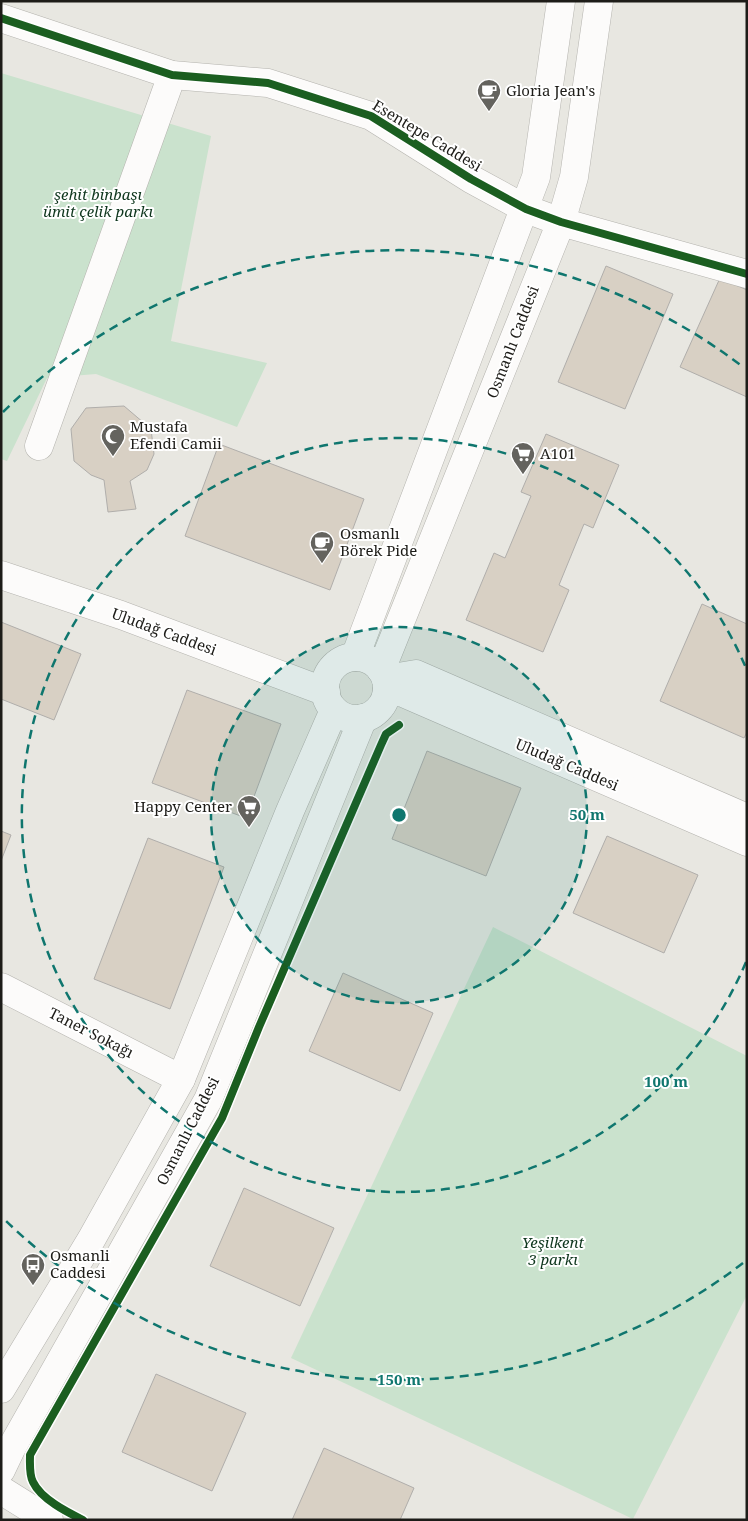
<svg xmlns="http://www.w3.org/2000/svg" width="748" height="1521" font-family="'Noto Serif',serif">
  <rect width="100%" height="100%" fill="#e8e7e1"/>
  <g fill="#cae2cd">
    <path d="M 1,73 L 211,136 L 171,341 L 267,363 L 237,427 L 96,374 L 47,378 L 7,461 L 1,459 Z"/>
    <path d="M 493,927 L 747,1056 L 747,1295 L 633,1519 L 291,1358 Z"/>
  </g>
  <g fill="#d8d0c4" stroke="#b0aeab">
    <path d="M 606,266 L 673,294 L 625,409 L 558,382 Z"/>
    <path d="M 720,278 L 747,290 L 747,397 L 680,367 Z"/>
    <path d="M 124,406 L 151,429 L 154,454 L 147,470 L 130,481 L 136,509 L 108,512 L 104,480 L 91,475 L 74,461 L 71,429 L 86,408 Z"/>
    <path d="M 546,434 L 619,465 L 593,528 L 584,524 L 559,585 L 569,590 L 543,652 L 466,620 L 494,553 L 505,558 L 531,496 L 521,492 Z"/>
    <path d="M 219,444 L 364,499 L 330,590 L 185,536 Z"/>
    <path d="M 702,604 L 747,624 L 747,732 L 744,738 L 660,701 Z"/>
    <path d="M 1,622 L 81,654 L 54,720 L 1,699 Z"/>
    <path d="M 187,690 L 281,724 L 246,818 L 152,783 Z"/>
    <path d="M 427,751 L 521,788 L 486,876 L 392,839 Z"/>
    <path d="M 1,831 L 11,835 L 1,861 Z"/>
    <path d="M 607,836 L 698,875 L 664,953 L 573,913 Z"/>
    <path d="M 148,838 L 224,867 L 170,1009 L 94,979 Z"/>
    <path d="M 343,973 L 433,1013 L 400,1091 L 309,1051 Z"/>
    <path d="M 244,1188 L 334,1228 L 300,1306 L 210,1266 Z"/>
    <path d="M 156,1374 L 246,1413 L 212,1491 L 122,1452 Z"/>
    <path d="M 324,1448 L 414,1488 L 400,1520 L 292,1520 Z"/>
  </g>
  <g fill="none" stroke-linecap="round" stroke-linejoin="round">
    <g stroke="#b4b3ae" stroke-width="29">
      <g id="minor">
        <path d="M 1,18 L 172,75 L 268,83 L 371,116 L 471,179 L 526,209 L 561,222 L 747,274"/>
        <path d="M 39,446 L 172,75"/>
        <path d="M 1,575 L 121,615 L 326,692"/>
        <path d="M 386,679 L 416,674 L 747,818"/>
        <path d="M 387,690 L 403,693 L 747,842"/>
        <path d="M 1,987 L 181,1079"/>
      </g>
    </g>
    <g stroke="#b4b3ae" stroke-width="29">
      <g id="major">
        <path d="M 355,657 L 536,177 L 561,1"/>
        <circle cx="356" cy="688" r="31"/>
        <path d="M 381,670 L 561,222 L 574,177 L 599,1"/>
        <path d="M 1,1389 L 91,1240 L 181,1079 L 290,811 L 334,710"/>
        <path d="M 1,1470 L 12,1447 L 208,1100 L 363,718"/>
        <path d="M 1,1490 L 49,1520"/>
      </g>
    </g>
    <use href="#minor" stroke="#fcfbfa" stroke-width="28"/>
    <use href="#major" stroke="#fcfbfa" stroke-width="28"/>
    <g stroke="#fff" stroke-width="11">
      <g id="cycleway">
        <path d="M 1,18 L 172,75 L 268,83 L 371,116 L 471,179 L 526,209 L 561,222 L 747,274"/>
        <path d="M 83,1520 C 67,1512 41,1499 33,1482 C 29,1475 30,1463 30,1455 L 222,1118 L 259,1027 L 381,745 L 386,734 L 399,725"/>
      </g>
    </g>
    <use href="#cycleway" stroke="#1b5e20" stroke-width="8"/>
  </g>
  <circle cx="399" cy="815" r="188" fill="#0f766e" fill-opacity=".12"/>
  <g fill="none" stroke="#0f766e" stroke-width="2.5" stroke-dasharray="9 6">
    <circle cx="399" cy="815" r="188"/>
    <path d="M746 962A377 377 0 1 1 746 668"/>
    <path d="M743 1263A565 565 0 0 1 3 1218M3 412A565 565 0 0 1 743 367"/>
  </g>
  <defs>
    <g id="cafe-pin" transform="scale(1.25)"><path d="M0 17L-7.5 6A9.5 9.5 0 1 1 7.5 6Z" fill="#64635e" stroke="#fff"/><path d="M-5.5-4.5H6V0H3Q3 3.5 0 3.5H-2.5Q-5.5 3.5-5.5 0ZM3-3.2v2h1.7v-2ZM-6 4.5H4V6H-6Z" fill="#fff"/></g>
    <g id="mosque-pin" transform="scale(1.25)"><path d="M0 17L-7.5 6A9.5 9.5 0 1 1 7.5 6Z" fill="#64635e" stroke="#fff"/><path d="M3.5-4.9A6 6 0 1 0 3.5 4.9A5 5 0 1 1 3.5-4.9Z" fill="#fff"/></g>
    <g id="supermarket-pin" transform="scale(1.25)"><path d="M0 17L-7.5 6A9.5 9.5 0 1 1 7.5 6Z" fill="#64635e" stroke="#fff"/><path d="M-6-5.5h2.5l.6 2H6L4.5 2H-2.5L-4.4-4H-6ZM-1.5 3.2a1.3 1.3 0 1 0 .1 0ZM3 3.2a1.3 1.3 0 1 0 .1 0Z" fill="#fff"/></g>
    <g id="bus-pin" transform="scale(1.25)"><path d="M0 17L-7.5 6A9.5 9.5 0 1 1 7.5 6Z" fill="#64635e" stroke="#fff"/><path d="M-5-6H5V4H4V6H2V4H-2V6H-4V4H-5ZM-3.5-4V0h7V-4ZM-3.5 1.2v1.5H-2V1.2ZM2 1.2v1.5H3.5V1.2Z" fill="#fff"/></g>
  </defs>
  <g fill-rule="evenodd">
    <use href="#cafe-pin" x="489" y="91"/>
    <use href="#mosque-pin" x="113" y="436"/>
    <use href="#supermarket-pin" x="523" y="454"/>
    <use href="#cafe-pin" x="322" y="543"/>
    <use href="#supermarket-pin" x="249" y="807"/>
    <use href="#bus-pin" x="33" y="1265"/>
  </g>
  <g text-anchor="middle" stroke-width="4" stroke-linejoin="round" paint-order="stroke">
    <g font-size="15" fill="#1d1c18" stroke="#fff" text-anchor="start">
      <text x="506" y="96">Gloria Jean's</text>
      <text x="130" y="432">Mustafa<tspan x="130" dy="17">Efendi Camii</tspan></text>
      <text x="540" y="459">A101</text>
      <text x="340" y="539">Osmanlı<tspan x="340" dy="17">Börek Pide</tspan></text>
      <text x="232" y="812" text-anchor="end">Happy Center</text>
      <text x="50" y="1261">Osmanli<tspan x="50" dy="17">Caddesi</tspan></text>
    </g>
    <g font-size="15" fill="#1d1c18" stroke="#fff">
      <text transform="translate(427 136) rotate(31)" y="5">Esentepe Caddesi</text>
      <text transform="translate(513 342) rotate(-69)" y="5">Osmanlı Caddesi</text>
      <text transform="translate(164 632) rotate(20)" y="5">Uludağ Caddesi</text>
      <text transform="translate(567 765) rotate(23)" y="5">Uludağ Caddesi</text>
      <text transform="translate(91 1033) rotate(27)" y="5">Taner Sokağı</text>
      <text transform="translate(188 1131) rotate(-63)" y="5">Osmanlı Caddesi</text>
    </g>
    <g font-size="15" font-style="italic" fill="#0e361d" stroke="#fff">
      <text x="98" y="200">şehit binbaşı<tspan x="98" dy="17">ümit çelik parkı</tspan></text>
      <text x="553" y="1248">Yeşilkent<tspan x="553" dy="17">3 parkı</tspan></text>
    </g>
  </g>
  <circle cx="399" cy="815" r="8" fill="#0f766e" stroke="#fff" stroke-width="2.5"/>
  <g font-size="15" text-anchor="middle" font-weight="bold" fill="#0f766e" stroke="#fff" stroke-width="4" stroke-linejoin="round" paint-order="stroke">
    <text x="587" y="820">50 m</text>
    <text x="666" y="1087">100 m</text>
    <text x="399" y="1385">150 m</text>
  </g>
  <rect width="748" height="1521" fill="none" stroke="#1d1c18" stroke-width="5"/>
</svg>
